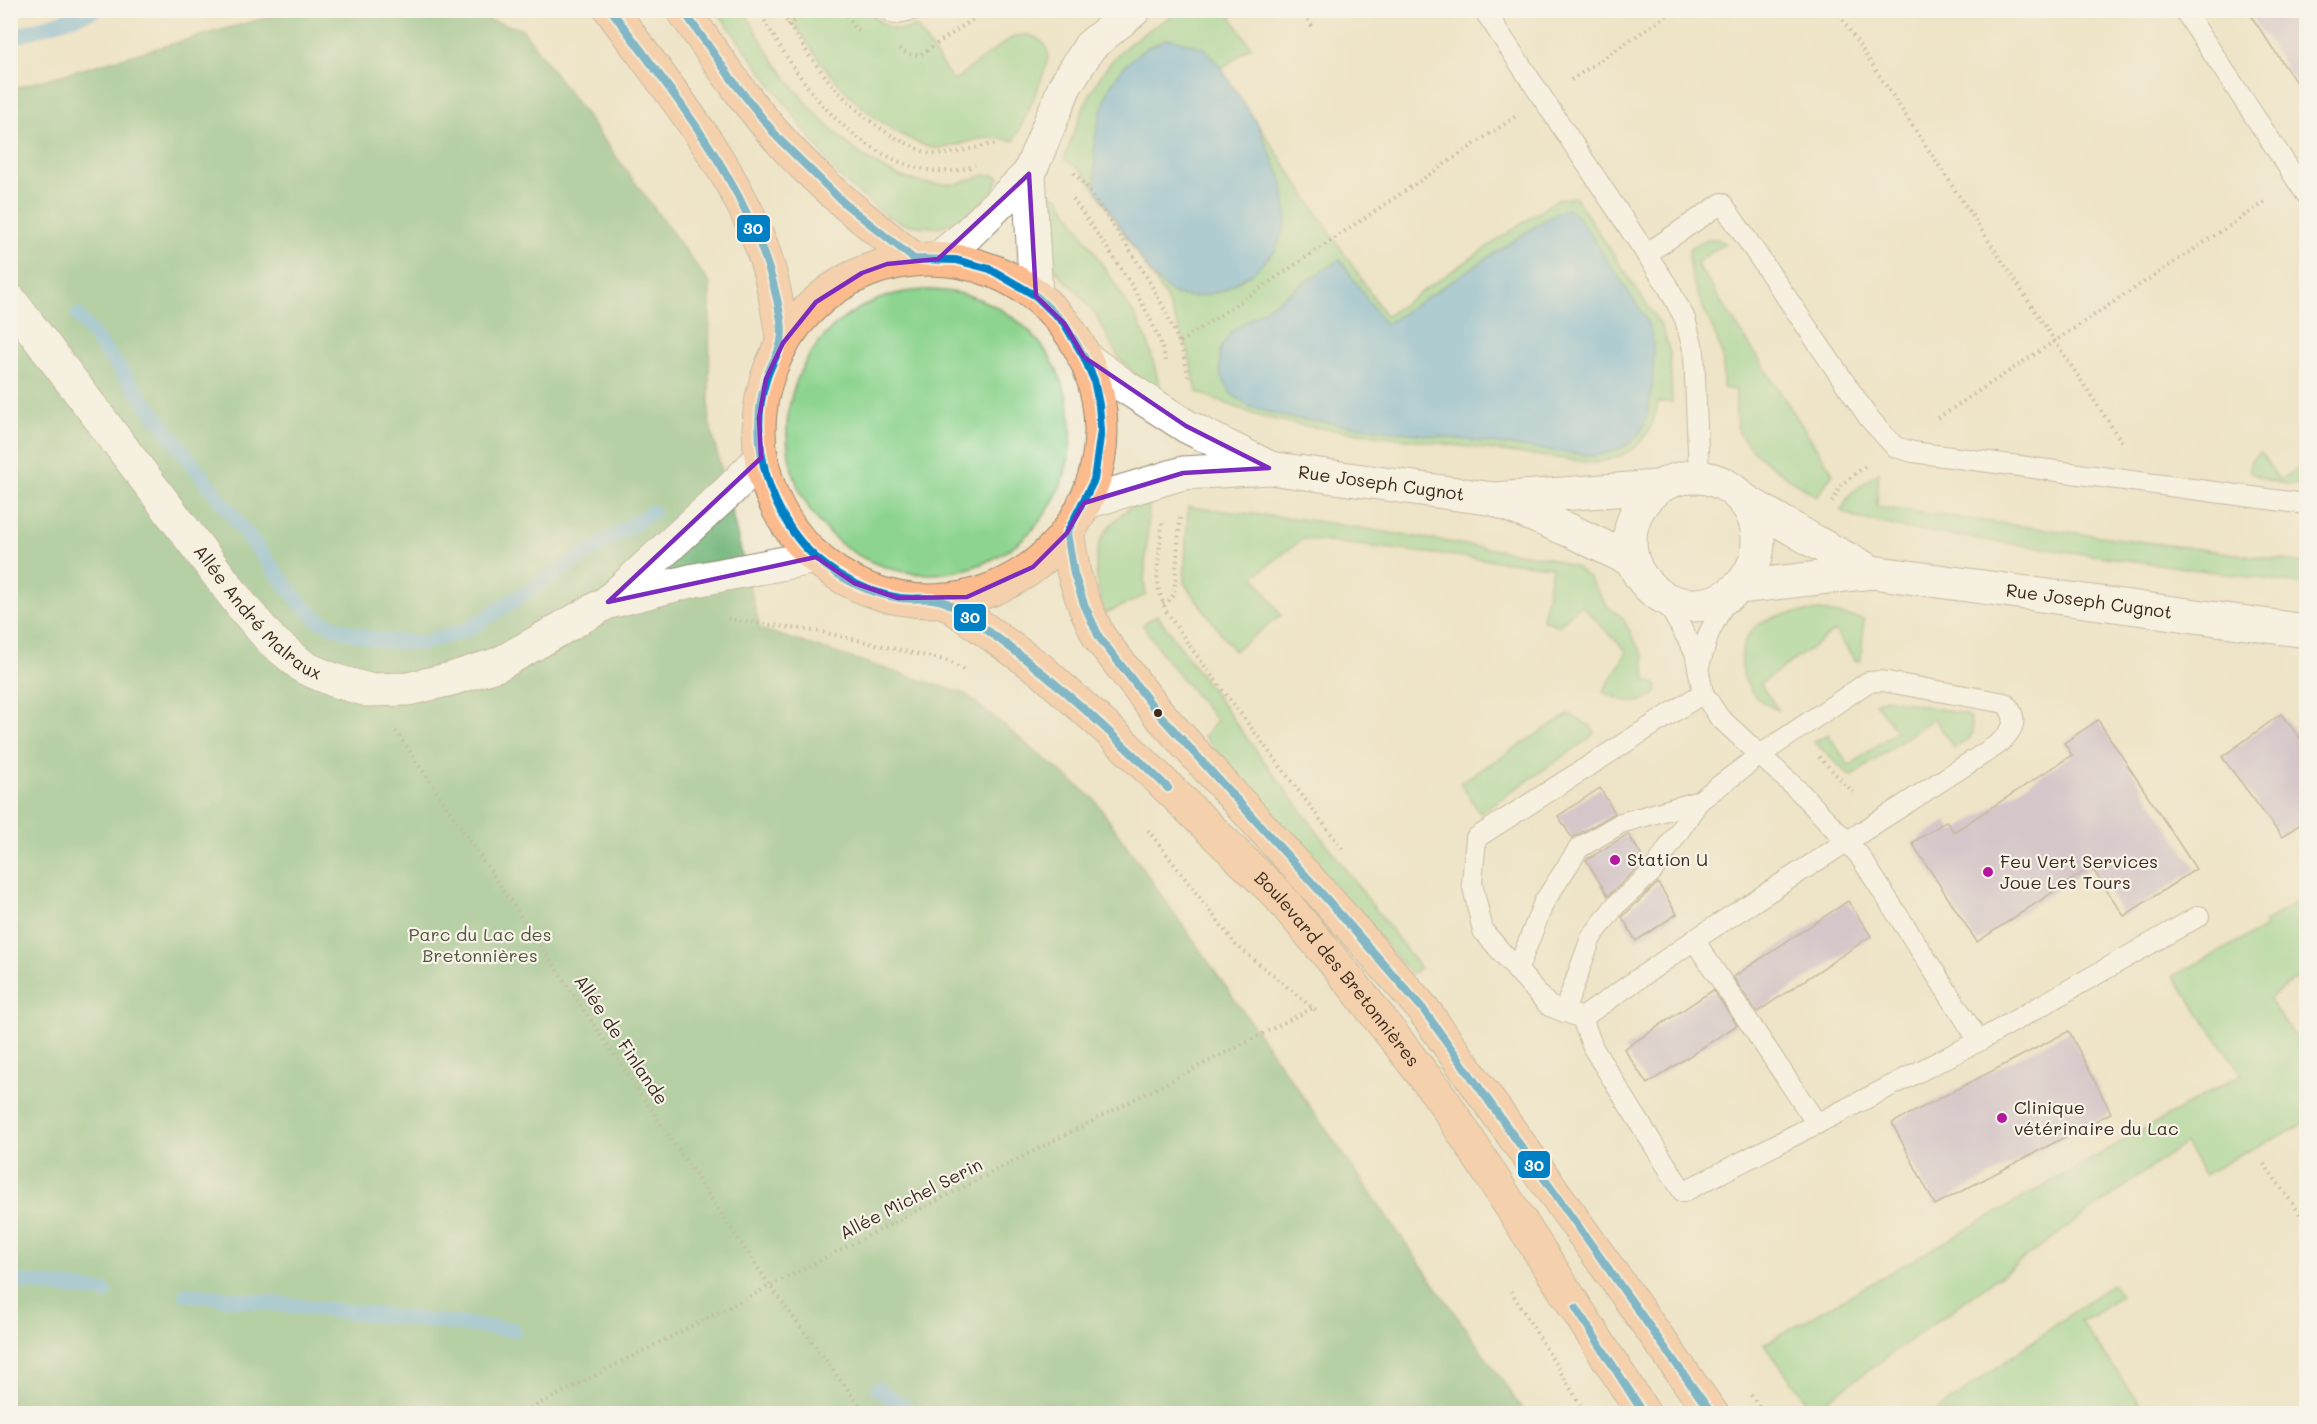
<svg xmlns="http://www.w3.org/2000/svg" width="2317" height="1424" font-family="Mali,sans-serif">
  <rect width="100%" height="100%" fill="#f7f3e8"/>
  <filter id="ink" filterUnits="userSpaceOnUse"><feTurbulence type="fractalNoise" baseFrequency=".0167" numOctaves="2"/><feDisplacementMap in="SourceGraphic" scale="12" xChannelSelector="R" yChannelSelector="G"/><feConvolveMatrix kernelMatrix="1 2 1 2 8 2 1 2 1" color-interpolation-filters="sRGB"/></filter>
  <filter id="wash" filterUnits="userSpaceOnUse"><feTurbulence type="fractalNoise" baseFrequency=".008" numOctaves="4" result="noise"/><feDisplacementMap in="SourceGraphic" scale="24" xChannelSelector="R" yChannelSelector="G"/><feGaussianBlur stdDeviation="1.35" result="paint"/><feColorMatrix in="noise" values="0 0 0 0 0 0 0 0 0 0 0 0 0 0 0 0 0 1.4 0 .05"/><feComposite in="paint" operator="in"/></filter>
  <g filter="url(#wash)">
    <rect width="100%" height="100%" fill="#eee4c7"/>
    <g fill="#8cd48f" stroke="#647f56" stroke-width="1.5">
      <path d="M 717,11 L 745,11 C 776,74 850,171 924,183 C 934,184 945,185 956,184 C 972,182 982,170 999,177 L 993,192 L 966,215 L 948,224 L 937,227 L 919,226 L 904,224 L 885,215 L 839,177 Z"/>
      <path d="M 787,11 L 870,11 C 882,27 897,35 916,26 L 953,81 C 966,72 1005,39 1017,36 C 1031,32 1047,40 1048,55 C 1049,68 1021,126 1014,141 C 1002,139 991,137 978,139 C 964,143 948,149 933,148 C 921,146 911,139 900,134 C 849,105 816,59 787,11 Z"/>
      <path d="M 1179,11 L 1240,11 L 1231,17 L 1251,47 L 1221,69 L 1386,316 L 1558,199 L 1575,197 L 1662,327 L 1670,353 L 1672,402 L 1658,402 C 1651,441 1632,457 1594,463 L 1305,426 L 1258,416 L 1197,392 L 1188,350 L 1165,296 L 1096,190 L 1082,171 L 1064,159 C 1078,122 1090,82 1119,53 C 1136,36 1159,24 1179,11 Z"/>
      <path d="M 1051,194 L 1059,197 L 1137,319 L 1148,342 L 1162,395 L 1141,380 L 1119,358 L 1097,317 L 1077,291 L 1063,279 L 1049,261 L 1044,215 Z"/>
      <path d="M 1707,239 L 1717,239 L 1725,243 L 1696,263 L 1833,473 L 1817,497 C 1796,483 1749,454 1739,432 C 1734,420 1736,403 1736,390 L 1723,388 C 1723,378 1724,366 1722,355 C 1715,325 1682,276 1690,248 Z"/>
      <circle cx="929" cy="432" r="142"/>
      <path d="M 2260,452 L 2279,480 L 2306,463 L 2306,485 C 2287,485 2267,483 2250,472 C 2249,461 2251,458 2260,452 Z"/>
      <path d="M 1879,472 L 1877,507 L 2306,563 L 2306,585 L 1914,530 L 1857,518 L 1841,511 L 1850,494 Z"/>
      <path d="M 1150,495 L 1144,583 L 1146,595 L 1104,614 C 1088,552 1093,528 1150,495 Z"/>
      <path d="M 1188,507 L 1316,521 L 1549,558 L 1577,568 L 1588,577 L 1607,606 L 1622,617 L 1644,658 L 1646,680 L 1657,685 L 1656,693 C 1639,709 1623,701 1603,692 L 1627,652 L 1581,605 L 1558,626 L 1543,619 L 1552,567 L 1303,539 L 1254,576 L 1281,615 L 1234,651 L 1184,583 Z"/>
      <path d="M 1822,611 L 1864,619 L 1861,661 L 1855,660 L 1835,631 L 1760,684 L 1779,711 C 1772,707 1761,703 1755,696 C 1738,677 1735,642 1758,625 C 1777,612 1800,612 1822,611 Z"/>
      <path d="M 1157,615 L 1260,756 L 1420,968 L 1411,974 L 1204,736 L 1217,721 L 1165,658 L 1143,625 Z"/>
      <path d="M 1885,698 L 1964,714 L 1970,717 L 1973,733 L 1968,740 L 1954,748 L 1934,718 L 1851,777 L 1814,742 L 1828,734 L 1849,766 L 1897,731 L 1875,703 Z"/>
      <path d="M 1569,714 L 1592,727 L 1594,733 L 1589,739 L 1480,813 L 1460,783 Z"/>
      <path d="M 2306,896 L 2306,971 L 2268,999 L 2306,1052 L 2306,1123 L 2238,1156 L 2204,1175 L 2185,1143 L 1813,1410 L 1764,1344 L 2242,1074 L 2173,976 L 2266,927 L 2264,923 Z"/>
      <path d="M 2112,1284 L 2121,1295 L 2092,1317 L 2080,1321 L 2147,1413 L 1934,1413 Z"/>
    </g>
    <path fill="#71b67a" stroke="#56704c" stroke-width="1.5" d="M 293,10 L 457,11 L 522,29 L 710,284 L 709,420 L 760,629 L 965,694 L 1094,799 L 1525,1413 L 11,1414 L 11,89 Z"/>
    <g fill="#63afdc" stroke="#4f6c7d" stroke-width="1.5">
      <path d="M 1169,38 L 1204,48 L 1221,68 L 1257,123 L 1283,183 L 1287,220 L 1276,250 L 1254,272 L 1223,291 L 1195,297 L 1175,295 L 1153,277 L 1096,190 L 1094,144 L 1100,115 L 1110,86 L 1125,65 L 1146,48 Z"/>
      <path d="M 1568,209 L 1579,218 L 1644,315 C 1646,321 1650,326 1651,332 C 1656,357 1653,414 1639,434 C 1629,448 1609,453 1594,456 L 1290,418 L 1250,407 L 1231,394 L 1220,373 L 1220,350 L 1232,331 L 1340,259 L 1385,325 L 1557,212 Z"/>
    </g>
    <g fill="none" stroke-linecap="round" stroke-linejoin="round">
      <g stroke="#63afdc" stroke-width="15">
        <path d="M 10,38 L 96,10"/>
        <path d="M 78,315 L 299,602 L 317,619 L 344,631 L 384,641 L 423,643 L 467,630 L 652,512"/>
        <path d="M 10,1280 L 105,1292"/>
        <path d="M 186,1294 L 514,1330"/>
        <path d="M 878,1389 L 915,1414"/>
      </g>
    </g>
    <g id="blocks">
      <g fill="#b5a3cd">
        <path d="M 2247,10 L 2307,10 L 2307,99 Z"/>
        <path d="M 2281,714 L 2307,747 L 2307,819 L 2282,837 L 2222,757 Z"/>
        <path d="M 2098,720 L 2196,869 L 2124,916 L 2091,867 L 1977,942 L 1912,843 L 1946,821 L 1954,832 L 2072,755 L 2064,743 Z"/>
        <path d="M 1600,788 L 1615,813 L 1572,838 L 1558,816 Z"/>
        <path d="M 1628,834 L 1645,861 L 1608,896 L 1586,860 Z"/>
        <path d="M 1658,883 L 1677,914 L 1636,941 L 1622,917 Z"/>
        <path d="M 1848,901 L 1871,936 L 1757,1012 L 1733,977 Z"/>
        <path d="M 1713,990 L 1737,1025 L 1647,1084 L 1624,1049 Z"/>
        <path d="M 2069,1031 L 2111,1113 L 1935,1205 L 1892,1123 Z"/>
      </g>
    </g>
  </g>
  <g filter="url(#ink)">
    <use href="#blocks" fill-opacity="0" stroke="#948772" stroke-width="1.5"/>
    <g fill="none" stroke-linecap="round" stroke-linejoin="round">
      <g stroke="#948772" stroke-width="22">
        <g id="lane">
          <path d="M 889,10 L 894,14 L 912,10"/>
          <path d="M 1484,10 L 1667,285 L 1685,319 L 1694,352 L 1699,476"/>
          <path d="M 2184,10 L 2306,194"/>
          <path d="M 1646,254 L 1722,203 L 1869,418 L 1895,447 L 1913,452 L 2306,504"/>
          <path d="M 1664,598 L 1695,652 L 1703,693 L 1719,717 L 1801,793 L 1859,855 L 1979,1041"/>
          <path d="M 1699,666 L 1709,633 L 1728,596"/>
          <path d="M 1694,940 L 1817,1124"/>
          <path d="M 1517,971 L 1544,902 L 1579,848 L 1621,823 L 1699,801 L 1760,755 L 1868,682 L 1882,681 L 2005,703 C 2021,720 2012,732 1997,745 L 1694,940 L 1582,1018 L 1593,1048 L 1683,1192 L 1979,1041 L 2199,916"/>
          <path d="M 1564,1012 L 1591,938 L 1615,906 L 1652,872 L 1699,801"/>
          <path d="M 1582,1018 L 1549,1006 L 1483,931 L 1472,883 L 1476,838 L 1703,693"/>
        </g>
      </g>
      <g stroke="#948772" stroke-width="35">
        <g id="street">
          <path d="M 938,259 L 968,234 L 1029,174"/>
          <path d="M 1036,296 L 1029,174 L 1065,86 L 1090,46 L 1134,10"/>
          <path id="s1" d="M 10,300 L 242,606 L 271,640 L 305,668 L 336,681 L 368,690 L 408,689 L 451,679 L 499,664 L 608,602 L 730,490 L 761,458"/>
          <path d="M 1084,357 L 1127,388 L 1186,426 L 1268,467"/>
          <circle cx="1694" cy="541" r="64"/>
          <path d="M 1501,502 L 1571,531 L 1633,561"/>
          <path id="s2" d="M 1084,503 L 1183,473 L 1269,468 L 1494,499 L 1657,487"/>
          <path id="s3" d="M 1872,572 L 2306,631"/>
          <path d="M 1739,587 L 1872,572 L 1817,543 L 1744,500"/>
          <path d="M 613,601 L 690,581 L 816,557"/>
        </g>
      </g>
      <g stroke="#948772" stroke-width="35">
        <g id="primary">
          <path d="M 611,10 C 664,84 729,160 761,245 C 773,277 778,310 783,343"/>
          <path d="M 683,10 C 714,54 744,100 780,140 C 820,185 867,222 914,259"/>
          <circle cx="930" cy="430" r="171"/>
          <path d="M 1067,533 L 1074,574 L 1084,604 L 1099,637 L 1158,713 L 1325,897 L 1423,1009 L 1712,1414"/>
          <path id="s4" d="M 943,600 L 1040,669 L 1114,735 L 1278,895 L 1355,987 L 1442,1099 L 1644,1414"/>
        </g>
      </g>
      <g stroke="#948772" stroke-width="4" stroke-dasharray="1.5 4.5" stroke-linecap="butt">
        <path d="M 759,10 C 776,42 797,75 820,102 C 855,143 920,188 975,165"/>
        <path d="M 780,10 C 812,63 848,114 904,142 C 914,147 924,153 934,154 C 955,156 976,145 998,144"/>
        <path d="M 844,10 L 855,28 L 860,31"/>
        <path d="M 1301,10 L 1314,29"/>
        <path d="M 1836,10 L 2123,444"/>
        <path d="M 788,25 L 811,10"/>
        <path d="M 899,49 L 908,54 L 920,55 L 987,10"/>
        <path d="M 1571,80 L 1675,10"/>
        <path d="M 1074,173 L 1088,188 C 1127,248 1175,307 1189,379"/>
        <path d="M 1073,199 C 1107,249 1152,305 1167,364"/>
        <path d="M 1180,342 L 1515,117"/>
        <path d="M 1938,418 L 2267,201"/>
        <path d="M 1832,502 L 1842,484 L 1867,465"/>
        <path d="M 1162,523 L 1157,574 L 1159,591 L 1166,611 L 1191,648 L 1344,851"/>
        <path d="M 1163,604 L 1170,600 L 1174,594 L 1180,518"/>
        <path d="M 728,619 L 822,632 L 948,661 L 965,671"/>
        <path d="M 396,731 L 770,1286 L 866,1414"/>
        <path d="M 1819,757 L 1856,795"/>
        <path d="M 1148,830 L 1236,945 L 1318,1012"/>
        <path d="M 2264,1164 L 2306,1222"/>
        <path d="M 1511,1291 L 1586,1414"/>
        <path d="M 1751,1395 L 1765,1414"/>
        <path d="M 520,1414 L 1313,1008"/>
      </g>
      <use href="#lane" stroke="#fff" stroke-width="20"/>
      <use href="#street" stroke="#fff" stroke-width="33"/>
      <use href="#primary" stroke="#fbbb8d" stroke-width="33"/>
      <g stroke="#f7f3e8" stroke-width="12">
        <g id="bus-1">
          <path d="M 611,10 C 681,105 762,200 781,320 C 785,351 774,354 766,380 C 751,428 762,484 789,526 C 813,564 856,591 900,598 C 915,600 933,596 947,603 C 965,612 982,627 999,639 C 1059,683 1114,736 1168,788"/>
          <path d="M 683,10 L 733,81 L 778,138 L 844,203 L 914,259 L 956,260 L 990,269 L 1036,296 L 1064,323 L 1084,357 L 1094,380 L 1099,405 L 1101,430 L 1094,480 L 1067,533 L 1074,574 L 1084,604 L 1099,637 L 1158,713 L 1325,897 L 1423,1009 L 1712,1414"/>
          <path d="M 1576,1308 L 1644,1414"/>
        </g>
      </g>
      <use href="#bus-1" stroke="#0080c4" stroke-width="8"/>
    </g>
  </g>
  <path d="M0 0H2317V1424H0ZM 1029,174 L 1036,296 L 1064,323 L 1084,357 L 1186,426 L 1269,468 L 1183,473 L 1084,503 L 1067,533 L 1033,567 L 967,597 L 898,598 L 854,583 L 816,557 L 608,602 L 761,458 L 759,418 L 766,379 L 783,343 L 816,302 L 862,273 L 887,264 L 938,259 Z" fill="#eee4c7" fill-opacity=".55" fill-rule="evenodd"/>
  <path fill="none" stroke="#7b2cbf" stroke-width="4.5" stroke-linejoin="round" d="M 1029,174 L 1036,296 L 1064,323 L 1084,357 L 1186,426 L 1269,468 L 1183,473 L 1084,503 L 1067,533 L 1033,567 L 967,597 L 898,598 L 854,583 L 816,557 L 608,602 L 761,458 L 759,418 L 766,379 L 783,343 L 816,302 L 862,273 L 887,264 L 938,259 Z"/>
  <circle fill="#3b2a1e" stroke="#f7f3e8" stroke-width="2" cx="1158" cy="713" r="5"/>
  <g fill="#b5179e" stroke="#f7f3e8" stroke-width="2">
    <circle cx="1615" cy="860" r="6"/>
    <circle cx="1988" cy="872" r="6"/>
    <circle cx="2002" cy="1118" r="6"/>
  </g>
  <g text-anchor="middle" stroke-width="4.5" stroke-linejoin="round" paint-order="stroke">
    <g font-size="18" fill="#3b2a1e" stroke="#f7f3e8">
      <text dy="6" stroke="none"><textPath href="#s2" startOffset="303">Rue Joseph Cugnot</textPath></text>
      <text dy="6" stroke="none"><textPath href="#s3" startOffset="219">Rue Joseph Cugnot</textPath></text>
      <text dy="6" stroke="none"><textPath href="#s1" startOffset="400">Allée André Malraux</textPath></text>
      <text dy="6" stroke="none"><textPath href="#s4" startOffset="542">Boulevard des Bretonnières</textPath></text>
      <text transform="translate(621 1040) rotate(56)" y="6">Allée de Finlande</text>
      <text transform="translate(911 1199) rotate(-27)" y="6">Allée Michel Serin</text>
    </g>
    <g font-size="18" fill="#3b2a1e" stroke="#f7f3e8" text-anchor="start">
      <text x="1627" y="866">Station U</text>
      <text x="2000" y="868">Feu Vert Services<tspan x="2000" dy="21">Joue Les Tours</tspan></text>
      <text x="2014" y="1114">Clinique<tspan x="2014" dy="21">vétérinaire du Lac</tspan></text>
    </g>
    <g font-size="18" fill="#4f543a" stroke="#f7f3e8">
      <text x="480" y="941">Parc du Lac des<tspan x="480" dy="21">Bretonnières</tspan></text>
    </g>
  </g>
  <g stroke="#f7f3e8" stroke-width="2">
    <rect x="736" y="214" width="35" height="29" rx="6" fill="#0080c4"/>
    <rect x="953" y="603" width="34" height="29" rx="6" fill="#0080c4"/>
    <rect x="1517" y="1150" width="34" height="29" rx="6" fill="#0080c4"/>
  </g>
  <g font-size="16" text-anchor="middle" font-weight="bold" fill="#fff">
    <text x="753" y="234">30</text>
    <text x="970" y="623">30</text>
    <text x="1534" y="1171">30</text>
  </g>
  <rect width="2317" height="1424" fill="none" stroke="#f7f3e8" stroke-width="36"/>
</svg>
